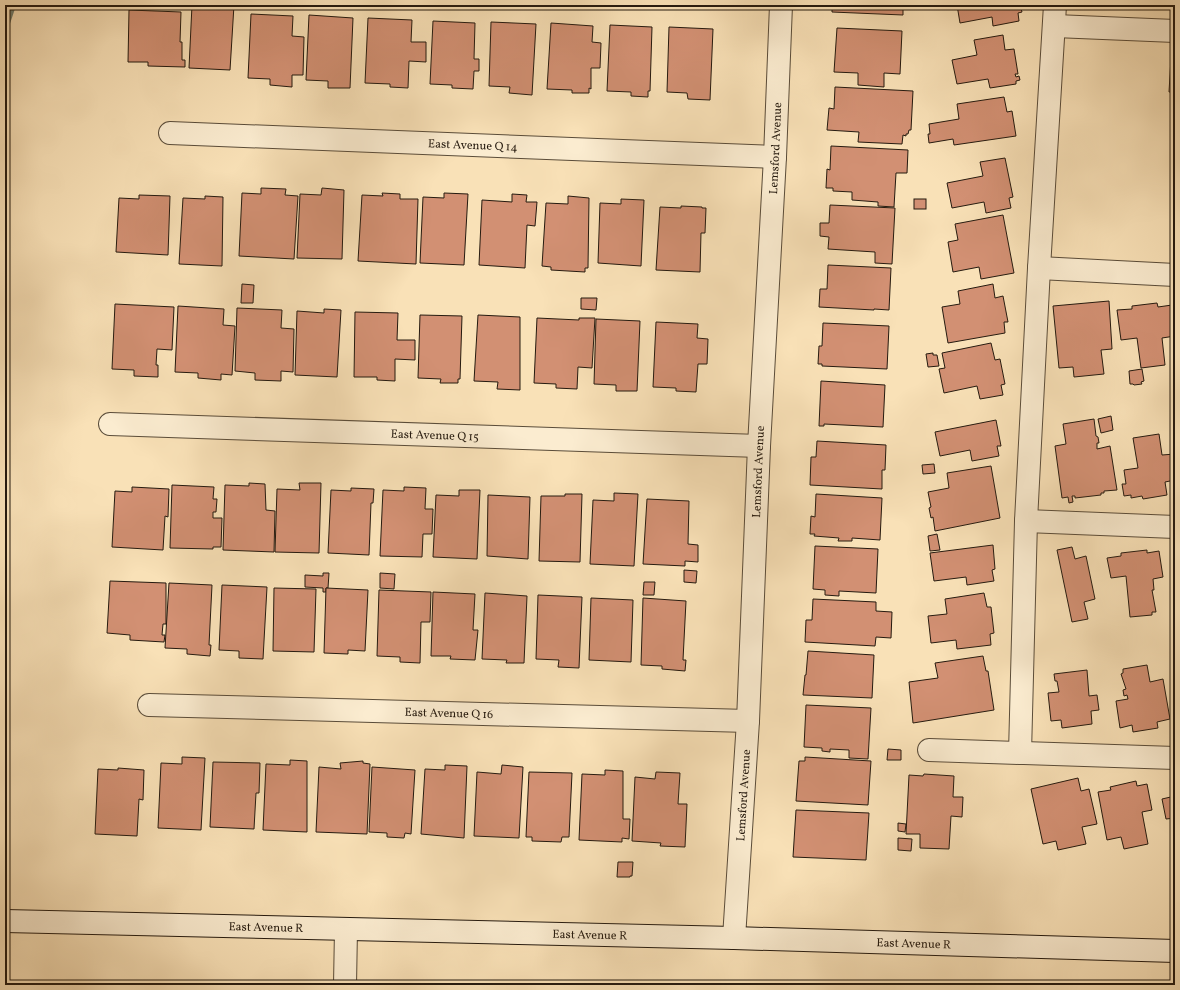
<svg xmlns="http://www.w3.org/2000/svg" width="1180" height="990" font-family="Vollkorn,serif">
  <rect width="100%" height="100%" fill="#f9e1b7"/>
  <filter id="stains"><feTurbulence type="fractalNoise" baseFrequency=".005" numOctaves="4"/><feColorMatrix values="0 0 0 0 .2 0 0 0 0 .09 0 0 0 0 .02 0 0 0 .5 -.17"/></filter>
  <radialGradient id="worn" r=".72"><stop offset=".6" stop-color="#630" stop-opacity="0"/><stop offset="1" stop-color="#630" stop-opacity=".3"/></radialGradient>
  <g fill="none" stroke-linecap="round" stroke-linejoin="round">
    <path stroke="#6e7c6f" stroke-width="8" d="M 5,26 L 12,5"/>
  </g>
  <g fill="#d29073" stroke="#251a0f">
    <path d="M 192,5 L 234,5 L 230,70 L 189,68 Z"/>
    <path d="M 832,5 L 903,5 L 903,15 L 832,12 Z"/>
    <path d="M 957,5 L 1020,5 L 1022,12 L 1018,13 L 1019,21 L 993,26 L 992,17 L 960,23 Z"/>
    <path d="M 1079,5 L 1111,5 L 1111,9 L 1079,7 Z"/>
    <path d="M 1148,5 L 1172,5 L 1172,8 L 1148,6 Z"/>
    <path d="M 129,10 L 181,12 L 180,42 L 182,42 L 182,60 L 185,60 L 185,67 L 148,66 L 148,62 L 128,62 Z"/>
    <path d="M 251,14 L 293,16 L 292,36 L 304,37 L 303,75 L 292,75 L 292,87 L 270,85 L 270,79 L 248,78 Z"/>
    <path d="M 309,15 L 353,18 L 350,88 L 328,88 L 328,81 L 306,80 Z"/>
    <path d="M 368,18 L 412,20 L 411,42 L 426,42 L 426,62 L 409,61 L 408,88 L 390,87 L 390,84 L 365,83 Z"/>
    <path d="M 433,21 L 475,23 L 474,59 L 479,59 L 479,71 L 474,71 L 473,89 L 452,88 L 452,85 L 430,84 Z"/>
    <path d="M 491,22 L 536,24 L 532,95 L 509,93 L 510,87 L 489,86 Z"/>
    <path d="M 551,23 L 593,26 L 592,42 L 601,43 L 600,68 L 591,68 L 591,89 L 589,88 L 589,93 L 572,93 L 572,90 L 547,89 Z"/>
    <path d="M 610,25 L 652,27 L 650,91 L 648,91 L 648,97 L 631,96 L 631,92 L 607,91 Z"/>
    <path d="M 669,27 L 713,29 L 710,100 L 688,99 L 687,93 L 667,92 Z"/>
    <path d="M 837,28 L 902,31 L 900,74 L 884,73 L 884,87 L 858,85 L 858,73 L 834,72 Z"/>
    <path d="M 1003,35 L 1005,50 L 1014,49 L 1018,74 L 1015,74 L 1016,77 L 1019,76 L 1020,80 L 1016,81 L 1016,84 L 990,88 L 988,79 L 957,84 L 952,60 L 977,55 L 974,40 Z"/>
    <path d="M 1171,58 L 1175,58 L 1175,92 L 1169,92 Z"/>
    <path d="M 835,87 L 913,91 L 911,130 L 909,130 L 908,134 L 906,134 L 906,136 L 903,135 L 902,144 L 858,142 L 859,132 L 827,130 L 829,108 L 834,109 Z"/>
    <path d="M 1004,97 L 1007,112 L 1012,111 L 1016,136 L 954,145 L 953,139 L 929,143 L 928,134 L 930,134 L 929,124 L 959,119 L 957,104 Z"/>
    <path d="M 831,146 L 908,150 L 907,173 L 896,173 L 894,207 L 878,206 L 878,202 L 852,200 L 852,192 L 833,191 L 833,188 L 826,188 L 827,169 L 830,170 Z"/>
    <path d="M 1005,158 L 1013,197 L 1009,198 L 1011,208 L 986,213 L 984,202 L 952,208 L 947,183 L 983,176 L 980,162 Z"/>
    <path d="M 261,188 L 286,189 L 285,195 L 298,196 L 294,259 L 239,256 L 242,193 L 261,194 Z"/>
    <path d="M 322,188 L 344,190 L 342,259 L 297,258 L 300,194 L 321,195 Z"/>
    <path d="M 382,193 L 400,194 L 400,199 L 418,199 L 416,264 L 358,261 L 362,195 L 383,196 Z"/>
    <path d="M 444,193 L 468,194 L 464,265 L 420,263 L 423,197 L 444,198 Z"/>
    <path d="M 512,194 L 527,195 L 526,202 L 537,202 L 535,226 L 527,225 L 525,268 L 479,265 L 482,200 L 512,202 Z"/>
    <path d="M 139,195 L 170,196 L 168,255 L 116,252 L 119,198 L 139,199 Z"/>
    <path d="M 205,196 L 223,197 L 222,266 L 179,264 L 183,198 L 205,199 Z"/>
    <path d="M 568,196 L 589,198 L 588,268 L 585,268 L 585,272 L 551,270 L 551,267 L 542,266 L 546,203 L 568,204 Z"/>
    <path d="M 621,199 L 644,200 L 641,266 L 598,263 L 600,203 L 621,204 Z"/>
    <rect x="914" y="199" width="12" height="10"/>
    <path d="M 830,205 L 895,208 L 892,264 L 875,263 L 875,252 L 828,249 L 829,237 L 820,236 L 820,223 L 829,223 Z"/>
    <path d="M 681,206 L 702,207 L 702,208 L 706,208 L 705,233 L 701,233 L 700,272 L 656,270 L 660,207 L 681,208 Z"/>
    <path d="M 1003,215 L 1014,273 L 981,279 L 979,267 L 953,272 L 948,242 L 958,240 L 955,224 Z"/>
    <path d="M 828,265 L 891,268 L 889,310 L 874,309 L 874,310 L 819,307 L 820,289 L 827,289 Z"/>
    <path d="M 242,284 L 254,285 L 253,303 L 241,303 Z"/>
    <path d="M 993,284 L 995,298 L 1003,296 L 1008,322 L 1004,322 L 1005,333 L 948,343 L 942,307 L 960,304 L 958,291 Z"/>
    <path d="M 581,298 L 597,298 L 596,310 L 581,309 Z"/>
    <path d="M 1109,301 L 1112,349 L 1101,350 L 1104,374 L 1074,377 L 1073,367 L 1059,368 L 1053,306 Z"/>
    <path d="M 1157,303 L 1158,307 L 1172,305 L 1175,336 L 1162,338 L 1165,365 L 1141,368 L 1137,338 L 1121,340 L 1117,310 L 1132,309 L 1132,306 Z"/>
    <path d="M 115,304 L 174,307 L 172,350 L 157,349 L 156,365 L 158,365 L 158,377 L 134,376 L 134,370 L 112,369 Z"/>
    <path d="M 178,306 L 224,309 L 223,325 L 235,326 L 232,375 L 221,374 L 221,380 L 198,378 L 198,373 L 175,372 Z"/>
    <path d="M 237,308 L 282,310 L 281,328 L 294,329 L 293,372 L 281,371 L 281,381 L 255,380 L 255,373 L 235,371 Z"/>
    <path d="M 324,309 L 341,310 L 337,377 L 295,375 L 297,311 L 324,313 Z"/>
    <path d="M 355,312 L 398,313 L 397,340 L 415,340 L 415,360 L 395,359 L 395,381 L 377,380 L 377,377 L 354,377 Z"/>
    <path d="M 420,315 L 462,316 L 460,379 L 458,379 L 458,383 L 440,383 L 441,379 L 418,378 Z"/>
    <path d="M 478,315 L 520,317 L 520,390 L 497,389 L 498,382 L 474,381 Z"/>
    <path d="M 537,318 L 579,320 L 579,318 L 595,318 L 592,368 L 578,367 L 577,389 L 556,388 L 556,384 L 534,383 Z"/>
    <path d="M 596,319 L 640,321 L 637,391 L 616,391 L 616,385 L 594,384 Z"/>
    <path d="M 656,322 L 698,324 L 697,338 L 708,339 L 707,364 L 698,364 L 696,392 L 676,391 L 676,388 L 653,387 Z"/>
    <path d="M 823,323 L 889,326 L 887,369 L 822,366 L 822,364 L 818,364 L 819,346 L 822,346 Z"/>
    <path d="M 991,343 L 995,360 L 1000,359 L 1005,384 L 1001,385 L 1003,395 L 980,399 L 977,386 L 944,393 L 939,369 L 945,368 L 942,353 Z"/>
    <path d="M 933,353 L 933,355 L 937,355 L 939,366 L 928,367 L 926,354 Z"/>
    <path d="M 1142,369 L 1144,381 L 1141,382 L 1142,384 L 1134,385 L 1133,384 L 1130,384 L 1129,371 Z"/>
    <path d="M 821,381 L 885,385 L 883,427 L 824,424 L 824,426 L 819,426 Z"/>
    <path d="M 1111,416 L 1113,430 L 1101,433 L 1098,419 Z"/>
    <path d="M 1094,419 L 1096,436 L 1098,437 L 1099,443 L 1097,443 L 1097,449 L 1110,446 L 1117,490 L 1104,491 L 1104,493 L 1101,493 L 1101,495 L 1075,498 L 1075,496 L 1072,496 L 1073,502 L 1069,503 L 1068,497 L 1062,498 L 1055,446 L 1066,444 L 1063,424 Z"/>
    <path d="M 996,420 L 1001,446 L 997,446 L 999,456 L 972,461 L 970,450 L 940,456 L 935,432 Z"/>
    <path d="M 1159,434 L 1162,455 L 1175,454 L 1175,480 L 1165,482 L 1167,495 L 1143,499 L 1142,496 L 1131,498 L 1131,495 L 1124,496 L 1122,484 L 1126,484 L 1124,470 L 1138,468 L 1133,438 Z"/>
    <path d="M 817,441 L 886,445 L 885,470 L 882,470 L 882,489 L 810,485 L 811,457 L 816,457 Z"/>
    <path d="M 934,464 L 935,473 L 923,474 L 922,465 Z"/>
    <path d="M 991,466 L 1000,518 L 935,531 L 933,517 L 931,518 L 929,508 L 931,507 L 928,492 L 949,488 L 947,473 Z"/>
    <path d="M 249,483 L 265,484 L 266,510 L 275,511 L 274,552 L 223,550 L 225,485 L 249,486 Z"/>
    <path d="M 299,483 L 321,483 L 319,553 L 275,552 L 277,489 L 300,490 Z"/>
    <path d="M 172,485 L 214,487 L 213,499 L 217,499 L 216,512 L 213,512 L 213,518 L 222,518 L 221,547 L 213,547 L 213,549 L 170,548 Z"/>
    <path d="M 132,487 L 169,489 L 168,517 L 165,516 L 163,550 L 112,547 L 115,491 L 132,492 Z"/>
    <path d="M 404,487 L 426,488 L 425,509 L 433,509 L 432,534 L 423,534 L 422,557 L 380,556 L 383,490 L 404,491 Z"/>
    <path d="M 351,488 L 374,489 L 373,503 L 371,503 L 369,555 L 328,553 L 331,490 L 351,491 Z"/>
    <path d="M 459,490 L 480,490 L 477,559 L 433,557 L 436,495 L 459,496 Z"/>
    <path d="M 614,493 L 638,494 L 634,566 L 590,564 L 593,500 L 614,501 Z"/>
    <path d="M 565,494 L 582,494 L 580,562 L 539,561 L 541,496 L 565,496 Z"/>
    <path d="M 816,494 L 882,498 L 880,540 L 852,538 L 852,541 L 838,541 L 839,538 L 814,536 L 815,534 L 810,534 L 811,516 L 815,517 Z"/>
    <path d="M 488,495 L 530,497 L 528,559 L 487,556 Z"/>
    <path d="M 647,499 L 689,501 L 688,544 L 698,545 L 698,562 L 685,561 L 685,566 L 643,564 Z"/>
    <path d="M 937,534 L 940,550 L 930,551 L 928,536 Z"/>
    <path d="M 993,545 L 995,569 L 992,570 L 994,581 L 967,585 L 966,577 L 934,581 L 930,553 Z"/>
    <path d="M 815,546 L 878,549 L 876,593 L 839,591 L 839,596 L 825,595 L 825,590 L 813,589 Z"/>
    <path d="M 1072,547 L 1075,559 L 1086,556 L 1095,599 L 1084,602 L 1088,619 L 1072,622 L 1057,550 Z"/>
    <path d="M 1147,550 L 1147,553 L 1159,551 L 1163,577 L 1153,579 L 1154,590 L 1152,590 L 1156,612 L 1152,612 L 1152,615 L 1130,617 L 1126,576 L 1111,578 L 1107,558 L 1121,556 L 1121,553 Z"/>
    <path d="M 1175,566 L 1175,591 L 1171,567 Z"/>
    <path d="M 684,570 L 697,571 L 696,583 L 684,582 Z"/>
    <path d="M 323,573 L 329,573 L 328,588 L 326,588 L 326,592 L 323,592 L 323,588 L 305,587 L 305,575 L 323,576 Z"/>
    <path d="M 380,573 L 395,574 L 394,589 L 380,588 Z"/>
    <path d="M 110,581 L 166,583 L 166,624 L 163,624 L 162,635 L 165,635 L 164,642 L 130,640 L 130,635 L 107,633 Z"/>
    <path d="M 644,582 L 655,582 L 654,595 L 643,595 Z"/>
    <path d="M 169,583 L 212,585 L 209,645 L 211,645 L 210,656 L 187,654 L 187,649 L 165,648 Z"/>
    <path d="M 222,585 L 267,587 L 263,659 L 239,658 L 239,651 L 219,650 Z"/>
    <path d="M 274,588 L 316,589 L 314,652 L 273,651 Z"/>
    <path d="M 326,588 L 368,590 L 365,651 L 348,650 L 348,654 L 324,653 Z"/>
    <path d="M 379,590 L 431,592 L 430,622 L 421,622 L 420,663 L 400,662 L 400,657 L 377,656 Z"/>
    <path d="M 433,592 L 475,594 L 473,630 L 478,630 L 475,660 L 450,659 L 451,656 L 431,656 Z"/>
    <path d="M 485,593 L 527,596 L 524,663 L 506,663 L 507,660 L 482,659 Z"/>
    <path d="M 984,593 L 987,607 L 991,607 L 994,633 L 990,634 L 991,645 L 957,649 L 956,640 L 931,643 L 928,616 L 947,614 L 945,599 Z"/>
    <path d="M 538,595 L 582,597 L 579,668 L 558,667 L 559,660 L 536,659 Z"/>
    <path d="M 591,598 L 633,600 L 631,662 L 589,660 Z"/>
    <path d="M 643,598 L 686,601 L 683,660 L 686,660 L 685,671 L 662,669 L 662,666 L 641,665 Z"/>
    <path d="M 813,599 L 876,602 L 876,611 L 892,612 L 891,638 L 876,637 L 875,646 L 805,642 L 806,620 L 812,620 Z"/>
    <path d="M 808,651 L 874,655 L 872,698 L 803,695 L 805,675 L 806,675 Z"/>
    <path d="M 983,656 L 986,671 L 988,671 L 994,710 L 913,723 L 909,682 L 938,678 L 935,663 Z"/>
    <path d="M 1147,665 L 1150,682 L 1163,679 L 1170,719 L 1157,722 L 1158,728 L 1133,732 L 1132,725 L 1120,728 L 1116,701 L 1128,699 L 1127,695 L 1124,696 L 1123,690 L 1126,689 L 1121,674 L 1123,673 L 1123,669 Z"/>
    <path d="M 1087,670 L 1089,696 L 1097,695 L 1099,710 L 1091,711 L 1092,724 L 1062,728 L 1061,720 L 1051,721 L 1048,693 L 1059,692 L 1057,681 L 1055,681 L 1054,674 Z"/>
    <path d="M 806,705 L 871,708 L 868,759 L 849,758 L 849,750 L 830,749 L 830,752 L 822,751 L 822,748 L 804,747 Z"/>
    <path d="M 888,749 L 901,750 L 901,760 L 887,760 Z"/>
    <path d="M 182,757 L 205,758 L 201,830 L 158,828 L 161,763 L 182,764 Z"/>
    <path d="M 805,757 L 871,761 L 868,805 L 796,801 L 799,761 L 805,761 Z"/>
    <path d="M 290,760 L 307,761 L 307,832 L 263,830 L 266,764 L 290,765 Z"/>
    <path d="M 363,761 L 363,763 L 370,764 L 367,834 L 316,832 L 319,767 L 341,769 L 340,763 Z"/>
    <path d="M 213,762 L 260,763 L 259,793 L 256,793 L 254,829 L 210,827 Z"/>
    <path d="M 445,765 L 467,766 L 464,838 L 421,834 L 425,769 L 445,770 Z"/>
    <path d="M 502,765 L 523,767 L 519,838 L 474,836 L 477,772 L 501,774 Z"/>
    <path d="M 372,767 L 415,770 L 411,834 L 405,833 L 404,838 L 387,837 L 387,833 L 369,832 Z"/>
    <path d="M 118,768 L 144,770 L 143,800 L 139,799 L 137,836 L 95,834 L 98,769 L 118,770 Z"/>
    <path d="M 605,770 L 623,771 L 623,819 L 630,819 L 629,839 L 622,838 L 622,842 L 579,840 L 582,774 L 605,775 Z"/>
    <path d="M 529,772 L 572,773 L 569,837 L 562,837 L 561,842 L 532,841 L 532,837 L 526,837 Z"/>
    <path d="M 656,772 L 680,773 L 678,804 L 687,804 L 685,847 L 660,846 L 661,843 L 632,841 L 635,777 L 655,779 Z"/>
    <path d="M 924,774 L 954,776 L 953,797 L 963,797 L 962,817 L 951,816 L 949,849 L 920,848 L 920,834 L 906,834 L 909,775 L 923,776 Z"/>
    <path d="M 1078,778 L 1081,791 L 1089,789 L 1097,824 L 1082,827 L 1086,844 L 1058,850 L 1056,841 L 1043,844 L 1031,789 Z"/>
    <path d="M 1136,781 L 1137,786 L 1147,784 L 1152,810 L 1142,812 L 1148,844 L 1124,849 L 1121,837 L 1107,840 L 1098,792 L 1111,790 L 1110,787 Z"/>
    <path d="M 1175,796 L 1175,818 L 1166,819 L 1162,799 Z"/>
    <path d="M 796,810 L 869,813 L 866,860 L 793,857 Z"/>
    <path d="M 898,823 L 906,824 L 905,832 L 898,831 Z"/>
    <path d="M 898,838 L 912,839 L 911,851 L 898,850 Z"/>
    <path d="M 618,862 L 633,862 L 632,876 L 630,876 L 630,877 L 617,877 Z"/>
  </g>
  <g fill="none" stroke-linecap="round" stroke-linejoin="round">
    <g stroke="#5a4c39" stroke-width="24">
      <g id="minor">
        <path d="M 1055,26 L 1175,31"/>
        <path id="s1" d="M 170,133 L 775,157"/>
        <path d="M 1039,268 L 1175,275"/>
        <path id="s2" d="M 110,424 L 759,446"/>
        <path d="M 1026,521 L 1175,527"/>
        <path id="s3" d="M 149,705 L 748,721"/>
        <path d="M 929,750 L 1175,758"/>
        <path d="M 1020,753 L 1026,521 L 1039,268 L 1055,5"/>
        <path id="s4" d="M 734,938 L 748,721 L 759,446 L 775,157 L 781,5"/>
        <path d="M 345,985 L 346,929"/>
      </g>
    </g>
    <g stroke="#251a0f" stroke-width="24">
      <g id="secondary">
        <path id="s5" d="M 5,921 L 734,938 L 1175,951"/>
      </g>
    </g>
    <use href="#minor" stroke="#fbecd0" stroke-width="22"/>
    <use href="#secondary" stroke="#fbecd0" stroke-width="22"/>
  </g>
  <g text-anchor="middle" stroke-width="4" stroke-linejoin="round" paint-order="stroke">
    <g font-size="12" fill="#251a0f" stroke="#fbecd0">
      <text dy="4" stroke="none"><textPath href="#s1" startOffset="303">East Avenue Q 14</textPath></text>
      <text dy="4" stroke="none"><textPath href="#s4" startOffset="791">Lemsford Avenue</textPath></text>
      <text dy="4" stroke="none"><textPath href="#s2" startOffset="325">East Avenue Q 15</textPath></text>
      <text dy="4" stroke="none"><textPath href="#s4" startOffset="467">Lemsford Avenue</textPath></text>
      <text dy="4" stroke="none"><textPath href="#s3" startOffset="300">East Avenue Q 16</textPath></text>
      <text dy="4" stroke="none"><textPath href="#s4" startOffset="143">Lemsford Avenue</textPath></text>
      <text dy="4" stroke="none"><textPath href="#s5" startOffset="261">East Avenue R</textPath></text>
      <text dy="4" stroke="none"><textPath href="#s5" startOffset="585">East Avenue R</textPath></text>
      <text dy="4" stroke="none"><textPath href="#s5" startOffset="909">East Avenue R</textPath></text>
    </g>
  </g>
  <rect width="1180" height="990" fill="none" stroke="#f9e1b7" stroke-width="20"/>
  <rect x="6" y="6" width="1168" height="978" fill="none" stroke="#251a0f" stroke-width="2"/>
  <rect x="10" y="10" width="1160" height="970" fill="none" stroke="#251a0f"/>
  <rect width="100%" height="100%" filter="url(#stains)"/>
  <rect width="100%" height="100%" fill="url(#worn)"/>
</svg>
